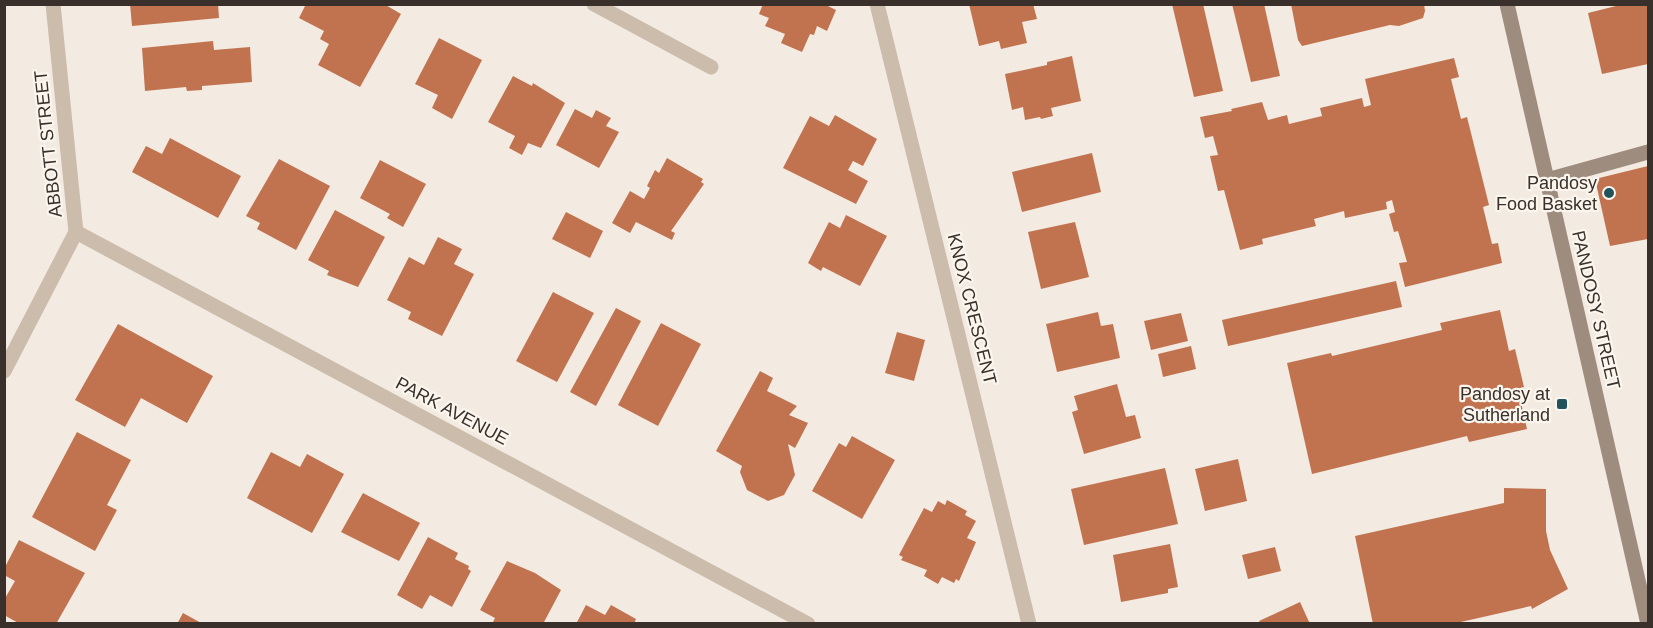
<svg xmlns="http://www.w3.org/2000/svg" width="1653" height="628" font-family="Helvetica,sans-serif">
  <rect width="100%" height="100%" fill="#f3ebe1"/>
  <g fill="#c17350">
    <path d="M 130,4 L 218,4 L 219,18 L 132,26 Z"/>
    <path d="M 306,4 L 384,4 L 401,14 L 360,87 L 318,65 L 329,44 L 320,39 L 324,31 L 299,18 Z"/>
    <path d="M 763,4 L 824,4 L 836,10 L 827,31 L 817,26 L 814,35 L 810,34 L 802,52 L 781,43 L 785,34 L 765,26 L 769,18 L 759,14 Z"/>
    <path d="M 969,4 L 1033,4 L 1037,19 L 1022,22 L 1027,43 L 1001,49 L 999,41 L 979,46 Z"/>
    <path d="M 1172,4 L 1203,4 L 1223,91 L 1194,97 Z"/>
    <path d="M 1232,4 L 1264,4 L 1280,76 L 1251,82 Z"/>
    <path d="M 1291,4 L 1424,4 L 1425,11 L 1423,18 L 1399,26 L 1390,25 L 1302,46 L 1298,40 Z"/>
    <path d="M 1624,4 L 1648,4 L 1648,64 L 1602,74 L 1588,13 Z"/>
    <path d="M 439,38 L 482,60 L 452,119 L 432,108 L 438,95 L 415,84 Z"/>
    <path d="M 213,41 L 214,50 L 250,47 L 252,82 L 202,86 L 202,90 L 187,91 L 186,87 L 145,91 L 142,48 Z"/>
    <path d="M 1072,56 L 1081,101 L 1051,108 L 1053,116 L 1041,119 L 1040,117 L 1025,120 L 1023,107 L 1012,110 L 1005,74 L 1047,65 L 1047,62 Z"/>
    <path d="M 1454,58 L 1459,77 L 1451,79 L 1461,119 L 1467,117 L 1489,205 L 1483,207 L 1492,244 L 1498,243 L 1502,263 L 1405,287 L 1399,263 L 1407,262 L 1398,231 L 1394,232 L 1389,214 L 1395,212 L 1392,200 L 1386,202 L 1387,209 L 1345,218 L 1344,211 L 1314,219 L 1316,226 L 1262,239 L 1263,244 L 1240,250 L 1224,190 L 1218,191 L 1210,156 L 1218,155 L 1213,136 L 1205,138 L 1200,117 L 1232,111 L 1231,109 L 1262,102 L 1268,120 L 1287,115 L 1289,124 L 1322,116 L 1320,108 L 1362,98 L 1364,107 L 1371,105 L 1365,79 Z"/>
    <path d="M 513,76 L 532,86 L 533,83 L 565,103 L 541,148 L 528,143 L 522,155 L 509,148 L 515,136 L 488,122 Z"/>
    <path d="M 575,109 L 592,118 L 596,110 L 611,118 L 606,126 L 619,132 L 599,168 L 556,145 Z"/>
    <path d="M 835,115 L 877,139 L 863,166 L 853,161 L 848,170 L 868,181 L 856,204 L 783,168 L 810,116 L 829,126 Z"/>
    <path d="M 170,138 L 241,176 L 218,218 L 132,172 L 146,146 L 162,154 Z"/>
    <path d="M 1092,153 L 1101,192 L 1022,212 L 1012,172 Z"/>
    <path d="M 667,158 L 703,179 L 701,182 L 704,184 L 671,231 L 675,233 L 672,240 L 636,222 L 630,233 L 612,223 L 630,191 L 644,199 L 650,188 L 647,186 L 655,170 L 659,173 Z"/>
    <path d="M 279,159 L 330,186 L 296,250 L 257,229 L 260,223 L 246,216 Z"/>
    <path d="M 380,160 L 426,184 L 403,227 L 387,218 L 390,214 L 360,198 Z"/>
    <path d="M 1648,166 L 1648,239 L 1610,246 L 1595,179 Z"/>
    <path d="M 335,210 L 385,237 L 358,287 L 327,275 L 329,271 L 308,260 Z"/>
    <path d="M 566,212 L 603,231 L 590,258 L 552,239 Z"/>
    <path d="M 846,215 L 887,236 L 860,286 L 823,267 L 821,271 L 808,263 L 829,222 L 840,228 Z"/>
    <path d="M 1075,222 L 1089,277 L 1041,289 L 1028,232 Z"/>
    <path d="M 438,237 L 462,249 L 454,264 L 474,274 L 442,336 L 408,319 L 411,312 L 387,300 L 409,257 L 424,265 Z"/>
    <path d="M 1396,281 L 1402,307 L 1228,346 L 1222,320 Z"/>
    <path d="M 553,292 L 594,313 L 557,382 L 516,361 Z"/>
    <path d="M 616,308 L 641,321 L 596,406 L 570,392 Z"/>
    <path d="M 1500,310 L 1509,351 L 1515,349 L 1524,387 L 1518,389 L 1527,429 L 1469,442 L 1467,436 L 1312,474 L 1287,363 L 1331,353 L 1332,356 L 1442,330 L 1440,323 Z"/>
    <path d="M 1098,312 L 1101,326 L 1113,324 L 1120,358 L 1057,372 L 1046,324 Z"/>
    <path d="M 1181,313 L 1188,341 L 1151,350 L 1144,321 Z"/>
    <path d="M 661,323 L 701,344 L 658,426 L 618,405 Z"/>
    <path d="M 118,324 L 213,376 L 187,423 L 141,398 L 125,427 L 75,400 Z"/>
    <path d="M 897,332 L 925,340 L 914,381 L 885,373 Z"/>
    <path d="M 1191,346 L 1196,369 L 1163,377 L 1158,354 Z"/>
    <path d="M 760,371 L 773,378 L 767,391 L 797,406 L 789,415 L 808,423 L 795,448 L 788,444 L 795,475 L 784,495 L 768,501 L 747,490 L 740,472 L 742,466 L 716,451 Z"/>
    <path d="M 1117,384 L 1126,417 L 1135,415 L 1141,438 L 1084,454 L 1072,412 L 1078,410 L 1074,396 Z"/>
    <path d="M 77,432 L 131,460 L 107,505 L 117,510 L 95,551 L 32,517 Z"/>
    <path d="M 852,436 L 895,460 L 862,519 L 812,491 L 839,443 L 846,447 Z"/>
    <path d="M 271,452 L 300,467 L 307,454 L 344,474 L 312,533 L 247,498 Z"/>
    <path d="M 1238,459 L 1247,501 L 1205,511 L 1195,469 Z"/>
    <path d="M 1165,468 L 1178,524 L 1084,545 L 1071,489 Z"/>
    <path d="M 1504,488 L 1546,489 L 1546,531 L 1550,550 L 1568,589 L 1532,609 L 1531,606 L 1452,624 L 1373,624 L 1355,536 L 1504,503 Z"/>
    <path d="M 363,493 L 420,523 L 399,561 L 341,532 Z"/>
    <path d="M 947,500 L 967,511 L 965,515 L 976,521 L 967,538 L 976,542 L 959,581 L 956,579 L 954,583 L 942,577 L 938,584 L 924,576 L 927,570 L 901,560 L 903,557 L 899,555 L 924,508 L 932,512 L 938,501 L 945,505 Z"/>
    <path d="M 428,537 L 458,553 L 455,559 L 469,566 L 468,569 L 471,571 L 452,607 L 430,595 L 422,609 L 397,595 Z"/>
    <path d="M 19,540 L 85,573 L 56,624 L 20,624 L 4,615 L 4,600 L 15,581 L 4,575 L 4,569 Z"/>
    <path d="M 1170,544 L 1178,587 L 1168,589 L 1168,593 L 1121,602 L 1113,555 Z"/>
    <path d="M 1275,547 L 1281,571 L 1248,579 L 1242,555 Z"/>
    <path d="M 507,561 L 535,573 L 561,590 L 543,624 L 492,624 L 495,618 L 480,610 Z"/>
    <path d="M 1300,602 L 1310,624 L 1261,624 L 1259,621 Z"/>
    <path d="M 586,605 L 605,615 L 611,605 L 636,619 L 634,624 L 576,624 Z"/>
    <path d="M 183,613 L 203,624 L 177,624 Z"/>
  </g>
  <g fill="none" stroke-linecap="round" stroke-linejoin="round">
    <g stroke="#cbbcac" stroke-width="15">
      <path d="M 594,4 L 711,67"/>
      <path d="M 877,4 L 1029,624"/>
      <path d="M 76,232 L 808,624"/>
      <path d="M 4,371 L 76,232 L 53,4"/>
    </g>
    <g stroke="#9e8c7e" stroke-width="15">
      <path d="M 1507,4 L 1648,624"/>
      <path d="M 1547,180 L 1648,152"/>
    </g>
  </g>
  <g fill="#22525a" stroke="#faf5ed" stroke-width="2">
    <circle cx="1609" cy="193" r="6"/>
    <rect x="1556" y="398" width="12" height="12" rx="3"/>
  </g>
  <g text-anchor="middle" stroke-width="4.5" stroke-linejoin="round" paint-order="stroke">
    <g font-size="18" fill="#39302b" stroke="#faf5ed">
      <text transform="translate(48 144) rotate(-96)" y="6">ABBOTT STREET</text>
      <text transform="translate(972 309) rotate(76)" y="6">KNOX CRESCENT</text>
      <text transform="translate(1596 310) rotate(77)" y="6">PANDOSY STREET</text>
      <text transform="translate(452 411) rotate(28)" y="6">PARK AVENUE</text>
    </g>
    <g font-size="18" fill="#39302b" stroke="#faf5ed" text-anchor="end">
      <text x="1597" y="189">Pandosy<tspan x="1597" dy="21">Food Basket</tspan></text>
      <text x="1550" y="400">Pandosy at<tspan x="1550" dy="21">Sutherland</tspan></text>
    </g>
  </g>
  <rect width="1653" height="628" fill="none" stroke="#39302b" stroke-width="12"/>
</svg>
